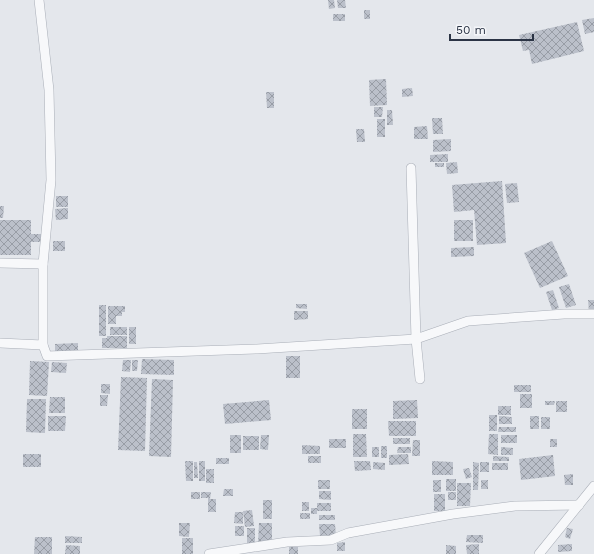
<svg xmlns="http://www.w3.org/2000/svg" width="594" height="554" font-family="'Work Sans',sans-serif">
  <defs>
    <pattern id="building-cross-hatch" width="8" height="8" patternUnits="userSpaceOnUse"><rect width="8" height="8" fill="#bbc0ca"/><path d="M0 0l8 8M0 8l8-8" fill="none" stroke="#989da6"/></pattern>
  </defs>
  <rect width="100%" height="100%" fill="#e4e7ec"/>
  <g fill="url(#building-cross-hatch)">
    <path d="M 328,0 L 334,0 L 335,8 L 329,9 Z"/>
    <path d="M 337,0 L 345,0 L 346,8 L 338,8 Z"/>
    <rect x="364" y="10" width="6" height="9"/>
    <rect x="333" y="14" width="12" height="7"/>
    <path d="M 594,18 L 594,32 L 585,34 L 582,20 Z"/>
    <path d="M 577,22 L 584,51 L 532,64 L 529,50 L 523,51 L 519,35 Z"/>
    <path d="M 386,79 L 387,105 L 370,106 L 369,80 Z"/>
    <path d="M 412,88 L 413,96 L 402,97 L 402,89 Z"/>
    <path d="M 266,92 L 274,92 L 274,108 L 267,108 Z"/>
    <path d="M 374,107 L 383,107 L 382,117 L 374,117 Z"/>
    <path d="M 387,110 L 392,110 L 393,125 L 387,125 Z"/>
    <path d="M 432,118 L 442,118 L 443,134 L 433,134 Z"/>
    <rect x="377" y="119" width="8" height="18"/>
    <path d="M 427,126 L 428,139 L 414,139 L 414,127 Z"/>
    <path d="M 356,129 L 364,129 L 365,142 L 357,142 Z"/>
    <path d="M 451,139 L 451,151 L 433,152 L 433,140 Z"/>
    <path d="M 448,154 L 448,162 L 430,162 L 430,155 Z"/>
    <path d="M 457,162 L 458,173 L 447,174 L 446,163 Z"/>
    <rect x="435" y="163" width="9" height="4"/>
    <path d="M 502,181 L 506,243 L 477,245 L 474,210 L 454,212 L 452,185 Z"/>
    <path d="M 517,183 L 519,202 L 507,203 L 505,184 Z"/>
    <rect x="56" y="196" width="12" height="11"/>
    <path d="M 0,206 L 4,206 L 3,218 L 0,218 Z"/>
    <path d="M 68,208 L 68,219 L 56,220 L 55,209 Z"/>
    <path d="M 0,220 L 31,220 L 31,234 L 42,234 L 42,242 L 31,242 L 31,255 L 0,255 Z"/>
    <rect x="454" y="220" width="19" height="21"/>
    <rect x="53" y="241" width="12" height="10"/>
    <path d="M 552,241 L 568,276 L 540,288 L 524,253 Z"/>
    <path d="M 474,247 L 474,256 L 451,257 L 451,248 Z"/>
    <path d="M 569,284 L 576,305 L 566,308 L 559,287 Z"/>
    <path d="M 553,290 L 559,308 L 552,310 L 546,292 Z"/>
    <path d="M 588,300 L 594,300 L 594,312 L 589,312 Z"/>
    <path d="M 296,304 L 307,304 L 307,309 L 296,308 Z"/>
    <rect x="99" y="305" width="7" height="31"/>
    <path d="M 108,306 L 125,306 L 125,312 L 122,312 L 122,316 L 116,316 L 116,324 L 108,324 Z"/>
    <path d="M 294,311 L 308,311 L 308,319 L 294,320 Z"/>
    <rect x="110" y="327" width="17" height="8"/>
    <rect x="129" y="327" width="7" height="17"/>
    <path d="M 107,336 L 127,336 L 127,348 L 102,348 L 102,338 L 107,338 Z"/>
    <path d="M 78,343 L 78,352 L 55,353 L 55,344 Z"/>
    <rect x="286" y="356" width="14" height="22"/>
    <path d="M 142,359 L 174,360 L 174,375 L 141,374 Z"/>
    <path d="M 123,360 L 131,360 L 130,372 L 122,371 Z"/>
    <path d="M 132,360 L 138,360 L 137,371 L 132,371 Z"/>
    <path d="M 30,361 L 49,362 L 47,396 L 29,395 Z"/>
    <path d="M 52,362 L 67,363 L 66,373 L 51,372 Z"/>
    <path d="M 121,377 L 147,378 L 145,451 L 118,450 Z"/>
    <path d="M 152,379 L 173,380 L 171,457 L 149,456 Z"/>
    <path d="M 101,384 L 110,384 L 110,394 L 101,393 Z"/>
    <rect x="514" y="385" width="17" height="7"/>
    <rect x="520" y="394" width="12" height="14"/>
    <path d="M 100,395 L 108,395 L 107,406 L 100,406 Z"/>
    <path d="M 50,397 L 65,397 L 65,413 L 49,413 Z"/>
    <path d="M 27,399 L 46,399 L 45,433 L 26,432 Z"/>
    <path d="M 269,400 L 271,420 L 225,424 L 223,404 Z"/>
    <path d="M 417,400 L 418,418 L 393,419 L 393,401 Z"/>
    <path d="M 545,401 L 555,401 L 554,405 L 545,405 Z"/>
    <rect x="556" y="401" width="11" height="11"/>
    <rect x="498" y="406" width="13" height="9"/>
    <rect x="352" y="409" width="15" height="20"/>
    <rect x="489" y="415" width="8" height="16"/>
    <path d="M 48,416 L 66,416 L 65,431 L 48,431 Z"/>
    <path d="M 499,416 L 512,417 L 512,424 L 499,424 Z"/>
    <rect x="530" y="416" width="9" height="13"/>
    <rect x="541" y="417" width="9" height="12"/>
    <path d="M 388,421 L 416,421 L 416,436 L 389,436 Z"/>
    <path d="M 499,427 L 516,427 L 516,432 L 498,432 Z"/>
    <path d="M 353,434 L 366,434 L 367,457 L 353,457 Z"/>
    <path d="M 489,434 L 498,434 L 498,455 L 488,454 Z"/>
    <rect x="230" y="435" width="11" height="18"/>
    <path d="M 261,435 L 269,435 L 268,450 L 260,449 Z"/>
    <rect x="501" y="435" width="16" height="8"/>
    <rect x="243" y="436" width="16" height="14"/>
    <rect x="393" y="438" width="17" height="6"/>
    <rect x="329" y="439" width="17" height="9"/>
    <rect x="550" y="439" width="7" height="8"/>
    <path d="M 413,440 L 420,440 L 420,456 L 412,456 Z"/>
    <path d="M 302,445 L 320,446 L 320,454 L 302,454 Z"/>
    <rect x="381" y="446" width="6" height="12"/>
    <rect x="372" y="447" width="7" height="10"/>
    <path d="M 398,447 L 411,447 L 411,453 L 397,453 Z"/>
    <path d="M 501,447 L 513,448 L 513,455 L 501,455 Z"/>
    <rect x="23" y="454" width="18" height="13"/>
    <path d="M 408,454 L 409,464 L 389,465 L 389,455 Z"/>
    <path d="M 553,455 L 555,476 L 521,480 L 519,459 Z"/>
    <rect x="308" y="456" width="13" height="7"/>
    <path d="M 493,456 L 509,457 L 509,461 L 493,461 Z"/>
    <rect x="216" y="458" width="13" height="6"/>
    <path d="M 185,461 L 193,461 L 193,481 L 186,481 Z"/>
    <rect x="199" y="461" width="6" height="20"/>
    <path d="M 354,461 L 370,461 L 371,470 L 355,471 Z"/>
    <path d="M 432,461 L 453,462 L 453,475 L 432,475 Z"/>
    <path d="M 194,462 L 197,462 L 198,478 L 194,478 Z"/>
    <path d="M 373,462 L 385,463 L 385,470 L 373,469 Z"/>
    <path d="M 473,462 L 479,463 L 478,490 L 473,490 Z"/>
    <rect x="480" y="462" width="9" height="10"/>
    <rect x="492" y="463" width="16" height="7"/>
    <path d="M 469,468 L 472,477 L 466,479 L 463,469 Z"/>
    <rect x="206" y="469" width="8" height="14"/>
    <path d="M 573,474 L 573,485 L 565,485 L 564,475 Z"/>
    <rect x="446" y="479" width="10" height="12"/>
    <rect x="318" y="480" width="12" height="9"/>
    <rect x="433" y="480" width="8" height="12"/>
    <rect x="481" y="480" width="7" height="9"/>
    <path d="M 457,483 L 471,483 L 470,506 L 457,506 Z"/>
    <path d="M 224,489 L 233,489 L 233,496 L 223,496 Z"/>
    <path d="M 319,491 L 331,491 L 331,500 L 319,499 Z"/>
    <rect x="191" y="492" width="9" height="7"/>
    <path d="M 201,492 L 211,492 L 210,499 L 216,499 L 216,512 L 208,512 L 208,498 L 201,498 Z"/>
    <rect x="448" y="492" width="8" height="8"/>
    <rect x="434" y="494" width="11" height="17"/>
    <rect x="263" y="500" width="9" height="19"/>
    <rect x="302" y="502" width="7" height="9"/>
    <path d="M 317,503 L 331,503 L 331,511 L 317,511 L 317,514 L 311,514 L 311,508 L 317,508 Z"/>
    <path d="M 252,510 L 254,526 L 245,527 L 243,511 Z"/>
    <path d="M 235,512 L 243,512 L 243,524 L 234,523 Z"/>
    <rect x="300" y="513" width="10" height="6"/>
    <rect x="319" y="515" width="16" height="5"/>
    <path d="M 179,523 L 190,523 L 189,537 L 179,536 Z"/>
    <path d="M 259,523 L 272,523 L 272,544 L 258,543 Z"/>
    <path d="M 319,524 L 335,524 L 336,536 L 320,536 Z"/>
    <rect x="235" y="526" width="9" height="10"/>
    <path d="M 247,528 L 255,528 L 255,544 L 247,545 Z"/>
    <path d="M 567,528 L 573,529 L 570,539 L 565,537 Z"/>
    <path d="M 467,535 L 483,535 L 483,543 L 466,542 Z"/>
    <path d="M 65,536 L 82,537 L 82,543 L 65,543 Z"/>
    <path d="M 35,537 L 52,537 L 52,554 L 34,554 Z"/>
    <rect x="182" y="538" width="11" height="16"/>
    <path d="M 345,542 L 345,551 L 337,551 L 337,543 Z"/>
    <path d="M 479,544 L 479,554 L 467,554 L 466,545 Z"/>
    <path d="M 572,544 L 572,551 L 558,552 L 558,545 Z"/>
    <path d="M 66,545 L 80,546 L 80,554 L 65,554 Z"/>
    <path d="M 446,545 L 456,546 L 456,554 L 446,554 Z"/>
    <rect x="289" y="547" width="9" height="7"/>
  </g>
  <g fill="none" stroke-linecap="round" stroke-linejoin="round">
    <g stroke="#a9aeb7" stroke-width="10">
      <g id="minor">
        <path d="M 39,0 L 49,90 L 51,180 L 43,264 L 43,345 L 47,356 L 257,349 L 416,339 L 468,321 L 564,314 L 594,314"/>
        <path d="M 411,168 L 416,339 L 420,379"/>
        <path d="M 0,263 L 43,264"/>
        <path d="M 0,343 L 43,345"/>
        <path d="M 209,554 L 287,542 L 331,540 L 348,533 L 453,514 L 515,506 L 579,505"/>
        <path d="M 539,554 L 594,486"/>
      </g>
    </g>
    <use href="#minor" stroke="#f7f8fa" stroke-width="9"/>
  </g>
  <path d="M450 34v6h83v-6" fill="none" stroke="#2b3445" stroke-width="2"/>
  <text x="456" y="34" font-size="12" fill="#2b3445" stroke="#f4f6f9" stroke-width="3" paint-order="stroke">50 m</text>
</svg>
